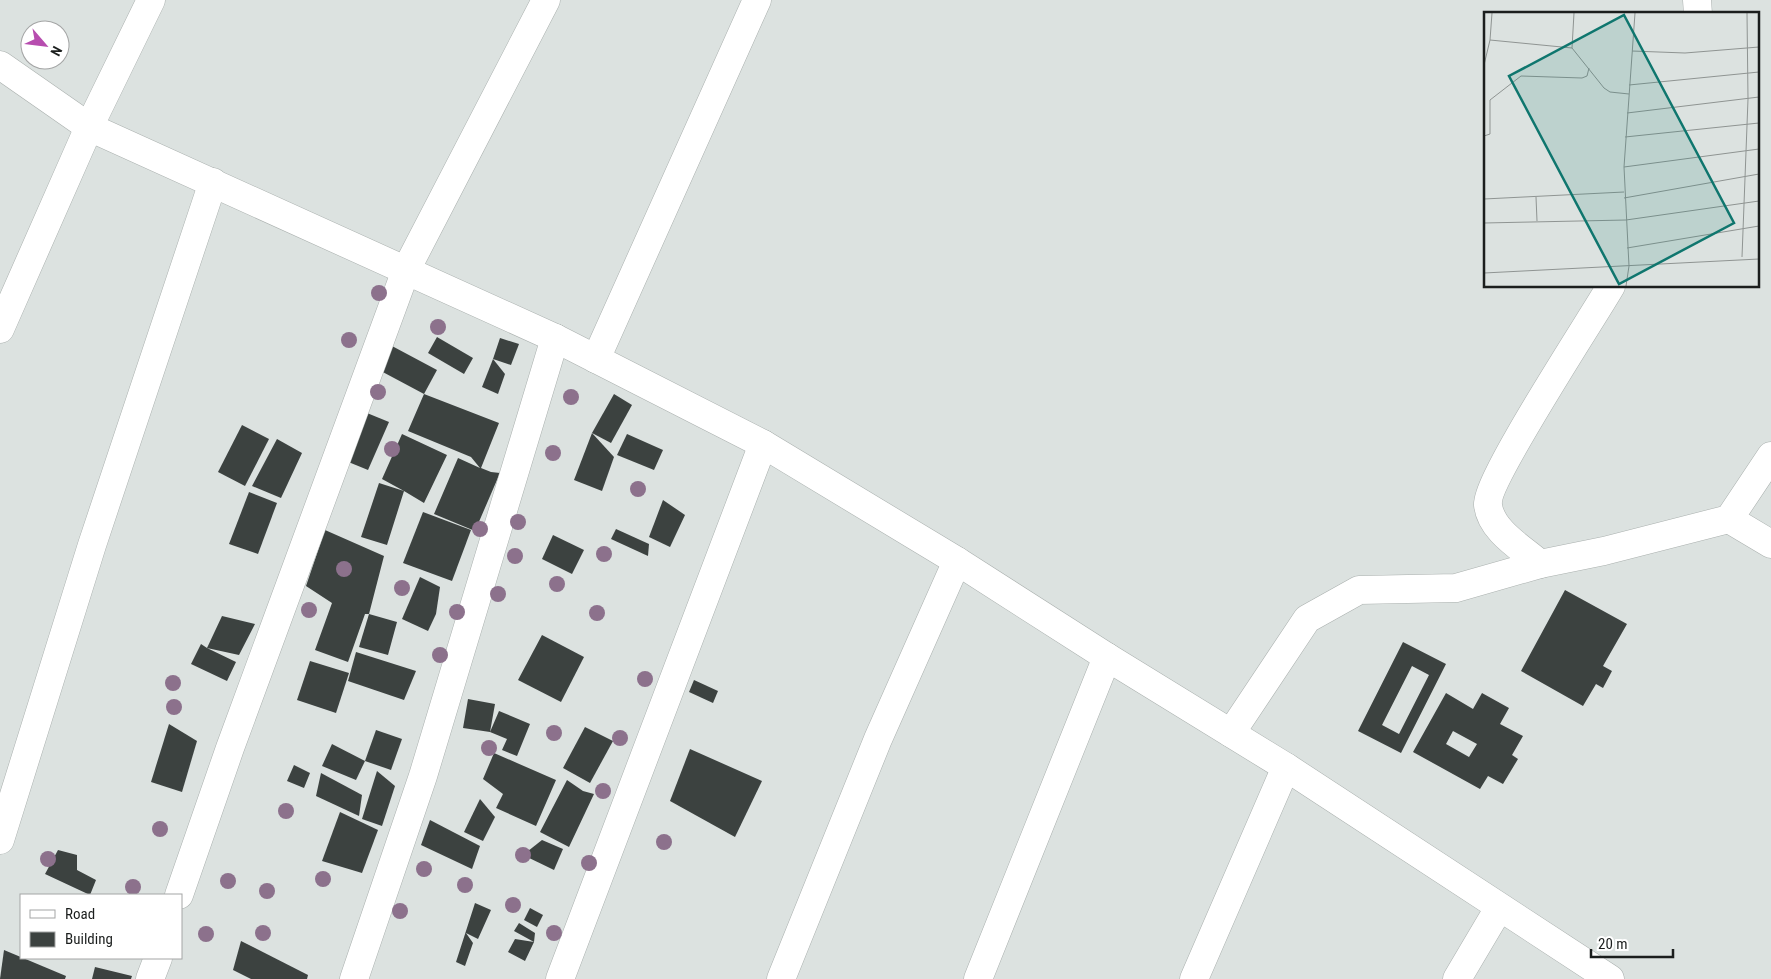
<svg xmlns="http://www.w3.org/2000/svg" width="1771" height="979" font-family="'Roboto Condensed',sans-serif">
  <rect width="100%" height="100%" fill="#dce2e0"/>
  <g fill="#3c4240" fill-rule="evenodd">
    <path d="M 437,337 L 473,358 L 464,374 L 428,353 Z"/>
    <path d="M 500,338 L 519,344 L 511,365 L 493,359 Z"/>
    <path d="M 392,346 L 437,370 L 424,394 L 379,370 Z"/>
    <path d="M 493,359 L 505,374 L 498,394 L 482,387 Z"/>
    <path d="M 424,394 L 499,423 L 481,468 L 491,472 L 500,473 L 475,531 L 434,514 L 458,458 L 480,468 L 471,457 L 408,431 Z"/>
    <path d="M 614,394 L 632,405 L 611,443 L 592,433 Z"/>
    <path d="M 367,413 L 389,422 L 368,470 L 346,461 Z"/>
    <path d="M 242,425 L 269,439 L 245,486 L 218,472 Z"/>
    <path d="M 592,433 L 614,457 L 602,491 L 574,480 Z"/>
    <path d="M 402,434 L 447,455 L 424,503 L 404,491 L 387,545 L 361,537 L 379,483 L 404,491 L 382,479 Z"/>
    <path d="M 627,434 L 663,450 L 654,470 L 617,455 Z"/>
    <path d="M 277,439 L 302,453 L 281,498 L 252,486 Z"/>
    <path d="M 249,492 L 277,503 L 258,554 L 229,544 Z"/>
    <path d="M 663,500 L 685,515 L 670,547 L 649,537 Z"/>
    <path d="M 423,512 L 471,530 L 452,581 L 403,563 Z"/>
    <path d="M 616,529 L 649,544 L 648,556 L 611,539 Z"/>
    <path d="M 325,530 L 384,556 L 369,614 L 365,614 L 348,662 L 315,650 L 332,603 L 306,586 Z"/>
    <path d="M 553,535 L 584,550 L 572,574 L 542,559 Z"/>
    <path d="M 420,577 L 440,587 L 436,614 L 428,631 L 402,619 Z"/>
    <path d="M 1565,590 L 1627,624 L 1603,666 L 1612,671 L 1603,688 L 1596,684 L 1583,706 L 1521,671 Z"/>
    <path d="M 369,614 L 397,622 L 388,655 L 359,647 Z"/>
    <path d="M 222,616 L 255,624 L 239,655 L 207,648 L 236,662 L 227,681 L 191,664 L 201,644 L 207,648 Z"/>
    <path d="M 542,635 L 584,657 L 561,702 L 518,680 Z"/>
    <path d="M 1403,642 L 1446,664 L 1401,753 L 1358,731 ZM 1412,666 L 1429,675 L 1399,734 L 1382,725 Z"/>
    <path d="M 356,652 L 416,671 L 404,700 L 348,681 Z"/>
    <path d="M 310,661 L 349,673 L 336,713 L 297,700 Z"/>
    <path d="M 694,680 L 718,691 L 713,703 L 689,692 Z"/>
    <path d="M 1446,693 L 1473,709 L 1482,693 L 1509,708 L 1500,724 L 1523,736 L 1512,755 L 1518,759 L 1503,784 L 1488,776 L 1480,789 L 1413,752 ZM 1453,731 L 1477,744 L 1469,757 L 1446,744 Z"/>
    <path d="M 468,699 L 495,704 L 490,732 L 499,711 L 530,724 L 517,756 L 502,750 L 507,739 L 490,732 L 463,728 Z"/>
    <path d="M 169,724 L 197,741 L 182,792 L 151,782 Z"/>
    <path d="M 585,727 L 613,741 L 590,783 L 563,768 Z"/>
    <path d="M 376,730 L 402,739 L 391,770 L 365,761 Z"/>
    <path d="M 332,744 L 365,761 L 356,780 L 322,766 Z"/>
    <path d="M 690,749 L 762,781 L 735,837 L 670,801 Z"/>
    <path d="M 494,753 L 556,780 L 536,826 L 496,808 L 503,794 L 483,779 Z"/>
    <path d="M 294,765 L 310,773 L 304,788 L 287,781 Z"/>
    <path d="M 377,771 L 395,786 L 382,826 L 362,819 Z"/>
    <path d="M 321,773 L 362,795 L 359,816 L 316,796 Z"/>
    <path d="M 567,780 L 583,791 L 594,794 L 569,847 L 540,832 Z"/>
    <path d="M 480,799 L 495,817 L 483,841 L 464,832 Z"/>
    <path d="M 340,812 L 378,830 L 362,873 L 322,861 Z"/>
    <path d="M 430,820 L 480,846 L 472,869 L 421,845 Z"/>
    <path d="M 542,840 L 563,849 L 554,870 L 523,855 Z"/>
    <path d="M 58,850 L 77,855 L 77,870 L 96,880 L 90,895 L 45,874 Z"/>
    <path d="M 475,903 L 491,910 L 478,939 L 466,933 L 473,943 L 465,966 L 456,962 Z"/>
    <path d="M 530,908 L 543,915 L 537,927 L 524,920 Z"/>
    <path d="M 519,923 L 535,933 L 534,942 L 525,961 L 508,952 L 515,939 L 534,942 L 514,931 Z"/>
    <path d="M 241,941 L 308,975 L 307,979 L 251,979 L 233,970 Z"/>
    <path d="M 4,950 L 66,976 L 65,979 L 0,979 Z"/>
    <path d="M 95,967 L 132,976 L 131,979 L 92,979 Z"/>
  </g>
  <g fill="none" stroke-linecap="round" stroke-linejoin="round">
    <g stroke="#aab0ae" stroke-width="29">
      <g id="minor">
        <path d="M 1697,0 L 1698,14"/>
        <path d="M 0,65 L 89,127 L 555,338 L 763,444 L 957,561 L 1107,657 L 1286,767 L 1610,979"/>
        <path d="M 0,329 L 89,127 L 151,0"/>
        <path d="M 596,359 L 757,0"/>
        <path d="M 1729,519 L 1771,544"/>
        <path d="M 1540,564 C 1522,548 1491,531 1488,505 C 1485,481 1592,319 1611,286"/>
        <path d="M 1231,733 L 1307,619 L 1359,590 L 1456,588 L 1540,564 L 1604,551 L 1729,519 L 1771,456"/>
        <path d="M 0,840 L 92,545 L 213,182"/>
        <path d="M 179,895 L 230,748 L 406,270 L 546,0"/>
        <path d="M 150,979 L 158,958"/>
        <path d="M 354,979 L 423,776 L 555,338"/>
        <path d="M 560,979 L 763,444"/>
        <path d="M 781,979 L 878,739 L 957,561"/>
        <path d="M 978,979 L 1107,657"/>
        <path d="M 1194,979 L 1286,767"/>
        <path d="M 1457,979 L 1499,908"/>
      </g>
    </g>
    <use href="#minor" stroke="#fff" stroke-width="28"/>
  </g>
  <g fill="#8c718c">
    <circle cx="379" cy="293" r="8"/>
    <circle cx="438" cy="327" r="8"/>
    <circle cx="349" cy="340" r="8"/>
    <circle cx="378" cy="392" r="8"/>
    <circle cx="571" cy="397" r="8"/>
    <circle cx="392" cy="449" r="8"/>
    <circle cx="553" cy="453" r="8"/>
    <circle cx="638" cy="489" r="8"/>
    <circle cx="518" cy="522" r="8"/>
    <circle cx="480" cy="529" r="8"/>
    <circle cx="604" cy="554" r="8"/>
    <circle cx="515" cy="556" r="8"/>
    <circle cx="344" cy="569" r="8"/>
    <circle cx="557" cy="584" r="8"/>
    <circle cx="402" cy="588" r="8"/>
    <circle cx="498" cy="594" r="8"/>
    <circle cx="309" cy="610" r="8"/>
    <circle cx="457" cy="612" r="8"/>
    <circle cx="597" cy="613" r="8"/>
    <circle cx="440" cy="655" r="8"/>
    <circle cx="645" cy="679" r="8"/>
    <circle cx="173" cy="683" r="8"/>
    <circle cx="174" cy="707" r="8"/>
    <circle cx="554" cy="733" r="8"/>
    <circle cx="620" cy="738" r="8"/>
    <circle cx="489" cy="748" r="8"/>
    <circle cx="603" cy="791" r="8"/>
    <circle cx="286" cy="811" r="8"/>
    <circle cx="160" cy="829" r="8"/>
    <circle cx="664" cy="842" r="8"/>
    <circle cx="523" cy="855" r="8"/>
    <circle cx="48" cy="859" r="8"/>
    <circle cx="589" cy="863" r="8"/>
    <circle cx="424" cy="869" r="8"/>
    <circle cx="323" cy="879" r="8"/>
    <circle cx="228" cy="881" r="8"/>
    <circle cx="465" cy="885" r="8"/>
    <circle cx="133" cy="887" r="8"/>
    <circle cx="267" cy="891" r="8"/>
    <circle cx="513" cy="905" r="8"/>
    <circle cx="400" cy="911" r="8"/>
    <circle cx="263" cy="933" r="8"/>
    <circle cx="554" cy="933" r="8"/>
    <circle cx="206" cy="934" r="8"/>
  </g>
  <g transform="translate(1484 12)">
    <rect width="275" height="275" fill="#dce2e0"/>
    <path fill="none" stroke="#8f9492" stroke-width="1" d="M 6,28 L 8,1M 88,36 L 90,1M 148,39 L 201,41 L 275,35M 0,53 L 6,28 L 88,36 L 120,76 L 126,80 L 145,82M 145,73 L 275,60M 143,101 L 275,85M 0,124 L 6,122 L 6,88 L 37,64 L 98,66 L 103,64 L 105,56M 141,125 L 275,111M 140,155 L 275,137M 52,185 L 53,209M 140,186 L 275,162M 0,187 L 140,180M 0,211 L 142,208 L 275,189M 143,236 L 275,214M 258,245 L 264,87 L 263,1M 0,261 L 275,247M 142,274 L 145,254 L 140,155 L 151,1"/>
    <path fill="#0f766e" fill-opacity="0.15" stroke="#0f766e" stroke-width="2.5" d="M 140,3 L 250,211 L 135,272 L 25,64 Z"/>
    <rect width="275" height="275" fill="none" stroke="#1b1e1d" stroke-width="2.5"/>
  </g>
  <rect x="20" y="894" width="162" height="65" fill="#ffffff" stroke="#a4a5a5"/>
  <rect x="30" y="910" width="25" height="8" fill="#ffffff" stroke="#a4a5a5"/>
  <text x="65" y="919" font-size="15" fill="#1b1e1d">Road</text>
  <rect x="30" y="932" width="25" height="15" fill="#3c4240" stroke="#a4a5a5"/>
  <text x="65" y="944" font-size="15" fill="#1b1e1d">Building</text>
  <g transform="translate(45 45) rotate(118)"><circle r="24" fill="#ffffff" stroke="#a4a5a5"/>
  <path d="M0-4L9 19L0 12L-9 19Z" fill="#b74daf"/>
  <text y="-8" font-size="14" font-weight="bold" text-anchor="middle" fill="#1b1e1d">N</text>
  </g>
  <path d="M1591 949v8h82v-8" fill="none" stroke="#1b1e1d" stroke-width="2.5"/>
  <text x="1598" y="949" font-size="15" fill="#1b1e1d" stroke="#ffffff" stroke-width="4" paint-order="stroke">20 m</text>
</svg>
